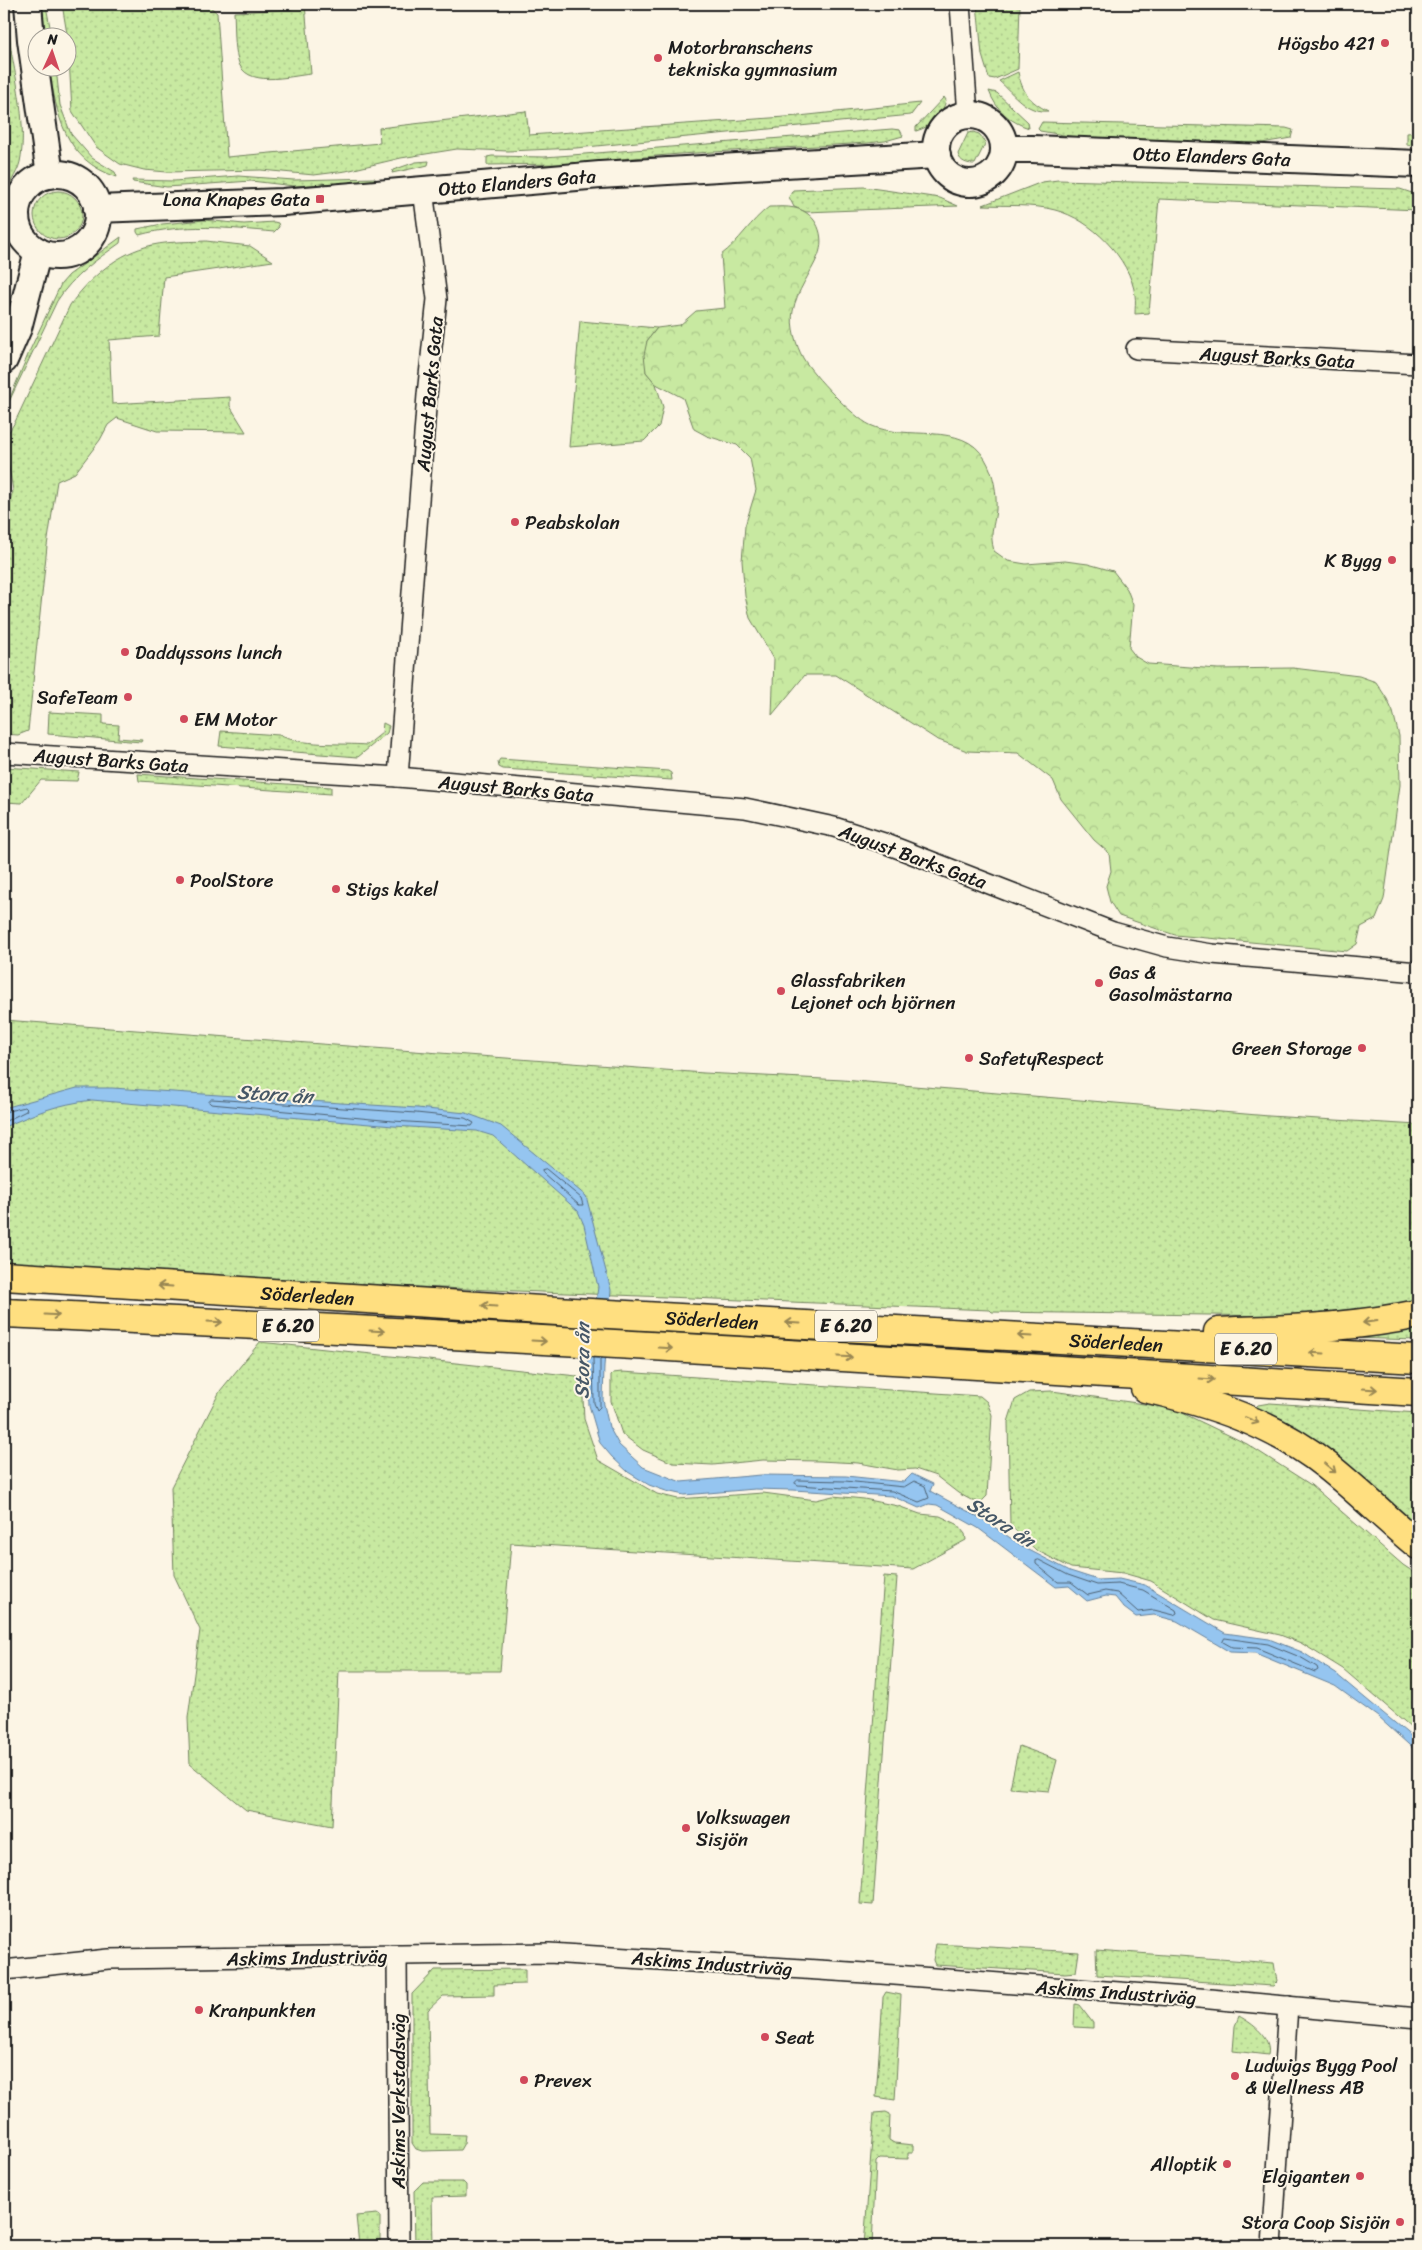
<svg xmlns="http://www.w3.org/2000/svg" width="1422" height="2250" font-family="Sriracha,sans-serif">
  <defs>
    <pattern id="grass-dots" width="8" height="8" patternUnits="userSpaceOnUse" patternTransform="scale(1.25)"><rect width="8" height="8" fill="#c8e9a1"/><path d="M2 2h.1M6 6h.1" fill="none" stroke="#abc78a" stroke-width="1.8" stroke-linecap="round"/></pattern>
    <pattern id="forest-crowns" width="20" height="18" patternUnits="userSpaceOnUse" patternTransform="scale(1.25)"><rect width="20" height="18" fill="#c8e9a1"/><path d="M2 6a3 3 0 1 1 6 0M12 15a3 3 0 1 1 6 0" fill="none" stroke="#abc78a"/></pattern>
  </defs>
  <rect width="100%" height="100%" fill="#fcf5e5"/>
  <filter id="ink" filterUnits="userSpaceOnUse"><feTurbulence type="fractalNoise" baseFrequency=".02" numOctaves="2"/><feDisplacementMap in="SourceGraphic" scale="10" xChannelSelector="R" yChannelSelector="G"/><feConvolveMatrix kernelMatrix="1 2 1 2 8 2 1 2 1" color-interpolation-filters="sRGB"/></filter>
  <g filter="url(#ink)">
    <g fill="url(#grass-dots)" stroke="#72825e">
      <path d="M 42,4 L 46,6 L 52,37 L 46,37 Z"/>
      <path d="M 62,4 L 207,4 L 217,13 L 227,157 L 380,143 L 379,128 L 526,111 L 529,135 L 799,116 L 920,103 L 911,115 L 576,148 L 508,151 L 457,149 L 401,158 L 346,171 L 314,175 L 261,170 L 167,172 L 144,170 L 120,164 L 96,147 L 72,111 L 68,40 Z"/>
      <path d="M 291,4 L 305,4 L 311,74 C 290,76 244,89 238,60 C 234,45 235,28 234,12 L 292,9 Z"/>
      <path d="M 977,4 L 1020,4 L 1018,69 L 995,79 L 989,78 L 982,55 Z"/>
      <path d="M 11,50 C 17,83 27,129 20,162 C 17,175 7,185 4,198 L 4,131 Z"/>
      <path d="M 49,68 L 56,68 L 60,105 L 71,134 L 92,158 L 115,172 L 117,177 C 64,160 57,115 49,68 Z"/>
      <path d="M 1018,72 C 1022,92 1030,102 1048,111 C 1026,113 1014,94 999,81 Z"/>
      <path d="M 989,91 L 997,93 L 1028,122 L 1029,128 C 1010,122 996,110 989,91 Z"/>
      <path d="M 944,97 L 946,100 C 942,116 933,126 916,131 L 916,127 Z"/>
      <path d="M 1042,122 L 1286,128 L 1293,130 L 1291,138 L 1262,143 L 1230,144 L 1093,140 L 1040,131 L 1038,129 Z"/>
      <path d="M 892,129 L 900,130 L 903,136 L 885,141 L 868,143 L 679,154 L 565,164 L 487,165 L 487,157 L 492,156 L 544,157 L 572,155 Z"/>
      <path d="M 973,132 L 979,134 L 986,142 L 975,164 C 967,164 960,162 958,154 L 968,133 Z"/>
      <path d="M 1418,132 L 1418,147 L 1407,145 L 1407,133 Z"/>
      <path d="M 429,161 L 428,165 L 424,166 L 392,173 L 393,170 L 416,162 Z"/>
      <path d="M 238,176 L 294,180 L 375,178 L 374,181 L 294,186 L 251,181 L 167,187 L 133,182 L 132,180 L 174,181 Z"/>
      <path d="M 1058,180 L 1400,189 L 1418,195 L 1418,210 L 1159,199 L 1149,313 L 1135,314 C 1135,308 1136,301 1135,295 C 1130,258 1091,219 1055,210 C 1033,204 1006,206 983,205 L 1042,182 Z"/>
      <path d="M 864,187 L 940,198 L 958,206 L 806,212 L 794,207 L 789,197 L 793,190 Z"/>
      <circle cx="58" cy="215" r="24"/>
      <path d="M 204,220 L 244,224 L 274,222 L 278,223 L 279,227 L 274,232 C 229,228 183,223 139,235 L 137,232 L 137,229 L 162,224 Z"/>
      <path d="M 4,231 L 8,254 L 4,293 Z"/>
      <path d="M 121,237 L 120,243 C 96,260 73,276 57,301 L 4,412 L 30,350 L 61,284 L 69,275 Z"/>
      <path d="M 206,241 L 250,246 L 273,261 L 164,277 L 159,336 L 109,340 L 112,404 L 230,397 L 230,406 L 246,432 L 157,431 L 117,418 L 108,425 L 100,440 L 75,473 L 57,481 L 47,546 L 28,731 L 18,735 L 4,734 L 4,523 L 13,490 L 4,440 L 15,422 L 70,305 C 88,280 114,256 145,247 C 164,241 186,242 206,241 Z"/>
      <path d="M 580,321 L 657,328 L 647,341 L 646,372 L 656,384 L 663,407 L 659,426 L 644,441 L 569,447 Z"/>
      <path d="M 49,712 L 103,715 L 103,724 L 119,725 L 118,738 L 142,740 L 141,742 L 48,734 Z"/>
      <path d="M 383,723 L 389,726 L 387,733 L 358,757 L 219,746 L 221,731 L 279,735 C 300,746 342,743 367,745 L 382,733 Z"/>
      <path d="M 500,759 L 668,771 L 671,773 L 672,780 L 503,769 L 499,767 L 498,762 Z"/>
      <path d="M 4,767 L 79,772 L 77,781 L 41,780 L 22,803 L 4,802 Z"/>
      <path d="M 138,774 L 331,787 L 331,794 L 139,781 Z"/>
      <path d="M 4,1020 L 704,1073 L 843,1080 L 1269,1116 L 1418,1125 L 1418,1303 L 1282,1316 L 992,1312 L 990,1310 L 416,1287 L 4,1262 Z"/>
      <path d="M 1418,1324 L 1418,1340 L 1316,1337 Z"/>
      <path d="M 260,1342 L 577,1376 L 583,1398 L 584,1419 L 598,1460 L 657,1494 L 678,1499 L 763,1493 L 816,1500 L 833,1496 L 864,1499 L 898,1506 L 920,1514 L 940,1516 L 957,1524 L 965,1534 L 966,1540 L 913,1569 L 511,1543 L 500,1671 L 339,1671 L 332,1826 L 246,1810 L 190,1764 L 188,1718 L 200,1630 L 174,1575 L 171,1487 L 220,1391 Z"/>
      <path d="M 622,1372 L 980,1396 L 987,1402 L 992,1415 L 987,1496 L 981,1502 L 973,1501 L 958,1493 L 936,1476 L 915,1469 L 898,1470 L 858,1463 L 819,1461 L 763,1460 L 713,1465 L 673,1463 L 643,1450 L 622,1434 L 611,1401 L 611,1375 L 613,1373 Z"/>
      <path d="M 1052,1391 L 1172,1408 L 1247,1444 L 1311,1485 L 1403,1565 L 1418,1575 L 1418,1733 L 1343,1669 L 1301,1643 L 1280,1635 L 1214,1620 L 1151,1581 L 1123,1573 L 1071,1568 L 1036,1550 L 1010,1525 L 1008,1422 L 1015,1400 L 1029,1392 Z"/>
      <path d="M 1270,1403 L 1418,1413 L 1418,1534 L 1255,1408 L 1258,1405 Z"/>
      <path d="M 884,1576 L 897,1577 L 873,1905 L 860,1904 Z"/>
      <path d="M 1019,1746 L 1057,1760 L 1049,1791 L 1010,1788 Z"/>
      <path d="M 936,1944 L 1079,1952 L 1076,1972 L 1065,1973 L 935,1965 L 933,1960 Z"/>
      <path d="M 1096,1950 L 1274,1963 L 1277,1982 L 1273,1986 L 1097,1975 Z"/>
      <path d="M 525,1969 L 525,1984 L 494,1985 L 494,1995 L 443,1996 L 428,2010 L 430,2134 L 465,2135 L 464,2143 L 460,2150 L 422,2151 L 416,2149 L 412,2143 L 412,1994 L 435,1970 Z"/>
      <path d="M 886,1992 L 901,1995 L 895,2100 L 876,2097 L 883,1997 Z"/>
      <path d="M 1075,2004 L 1079,2005 L 1093,2023 L 1093,2028 L 1074,2027 Z"/>
      <path d="M 1239,2016 C 1253,2024 1272,2037 1268,2055 L 1233,2051 L 1235,2026 Z"/>
      <path d="M 886,2112 L 890,2114 L 889,2140 L 894,2143 L 913,2145 L 913,2153 L 908,2153 L 908,2159 L 880,2158 L 876,2162 L 872,2246 L 864,2246 L 874,2113 Z"/>
      <path d="M 423,2182 L 463,2182 L 466,2185 L 466,2196 L 432,2197 L 433,2246 L 415,2246 L 414,2191 Z"/>
      <path d="M 377,2214 L 380,2216 L 380,2244 L 359,2245 L 356,2216 Z"/>
    </g>
    <g fill="url(#forest-crowns)" stroke="#72825e">
      <path d="M 4,4 L 7,4 L 11,50 L 4,131 Z"/>
      <path d="M 769,207 C 777,207 787,206 795,208 C 817,213 826,236 818,256 C 810,275 797,290 793,311 C 790,326 796,345 803,358 C 813,375 853,417 870,425 C 906,442 963,420 985,459 C 994,474 997,493 996,510 C 994,528 989,532 994,551 L 1008,561 L 1026,564 L 1065,561 L 1088,564 L 1113,571 L 1127,589 L 1133,605 L 1129,648 L 1136,657 L 1148,664 L 1218,669 L 1293,668 L 1359,676 L 1376,682 L 1387,699 L 1393,712 L 1399,736 L 1400,785 L 1384,899 L 1376,919 L 1361,927 L 1357,944 L 1347,951 L 1175,935 L 1119,916 L 1110,902 L 1106,886 L 1111,871 L 1109,853 L 1094,840 L 1061,799 L 1053,780 L 1018,753 L 967,751 L 936,739 L 836,675 L 805,675 L 772,715 L 774,659 L 750,618 L 745,596 L 742,561 L 745,526 L 756,490 L 750,458 L 737,445 L 707,436 L 694,429 L 683,398 L 656,384 L 646,372 L 644,355 L 647,341 L 657,328 L 680,325 L 696,311 L 725,308 L 721,255 C 740,241 750,221 769,207 Z"/>
    </g>
    <path fill="#95c5f0" stroke="#65819b" d="M 77,1088 L 112,1088 L 417,1108 L 466,1113 L 501,1126 L 586,1196 L 611,1290 L 604,1366 L 603,1400 L 609,1427 L 619,1445 L 643,1467 L 681,1482 L 761,1475 L 846,1476 L 904,1482 L 912,1474 L 933,1484 L 930,1491 L 984,1520 L 1025,1548 L 1070,1571 L 1098,1580 L 1119,1579 L 1145,1585 L 1225,1633 L 1269,1639 L 1302,1652 L 1336,1674 L 1418,1742 L 1418,1753 L 1378,1717 L 1335,1686 L 1255,1653 L 1230,1652 L 1177,1621 L 1154,1615 L 1136,1617 L 1124,1608 L 1115,1597 L 1106,1596 L 1087,1601 L 1069,1586 L 1056,1587 L 978,1528 L 937,1505 L 929,1504 L 919,1508 L 892,1496 L 793,1490 L 755,1489 L 684,1495 L 666,1491 L 649,1485 L 628,1472 L 612,1457 L 600,1443 L 589,1405 L 587,1365 L 598,1287 L 584,1225 L 578,1211 L 493,1136 L 477,1131 L 393,1126 L 92,1100 C 55,1105 38,1112 4,1127 L 4,1108 Z"/>
    <g fill="none" stroke-linecap="round" stroke-linejoin="round">
      <g stroke="#4c6071" stroke-width="1">
        <path d="M 212,1099 L 416,1113 L 465,1118 L 474,1123 L 472,1126 L 393,1121 L 211,1104 L 209,1102 Z"/>
        <path d="M 4,1112 L 25,1107 L 27,1109 L 26,1111 L 4,1122"/>
        <path d="M 546,1169 L 581,1198 L 583,1205 L 579,1205 L 543,1173 L 542,1170 Z"/>
        <path d="M 593,1358 L 594,1403 L 597,1410 L 600,1407 L 600,1358"/>
        <path d="M 798,1480 L 845,1481 L 904,1487 L 914,1481 L 925,1486 L 929,1498 L 919,1502 L 892,1491 L 798,1485 L 795,1483 Z"/>
        <path d="M 1039,1560 L 1068,1575 L 1097,1585 L 1118,1584 L 1143,1590 L 1176,1610 L 1177,1613 L 1174,1615 L 1154,1610 L 1138,1612 L 1117,1593 L 1105,1591 L 1088,1595 L 1071,1582 L 1058,1582 L 1036,1564 L 1036,1561 Z"/>
        <path d="M 1225,1638 L 1268,1644 L 1300,1657 L 1317,1667 L 1318,1670 L 1315,1672 L 1257,1648 L 1232,1647 L 1223,1642 Z"/>
      </g>
      <g stroke="#1c1c1c" stroke-width="22">
        <g id="street">
          <path d="M 960,4 L 968,115"/>
          <path d="M 1136,349 L 1418,364"/>
          <path d="M 4,753 L 398,777 L 745,808 L 834,827 L 884,843 L 1113,932 L 1167,947 L 1212,954 L 1418,972"/>
          <path d="M 398,777 L 427,395 L 437,299 L 423,190"/>
          <path d="M 397,1956 L 399,2246"/>
          <path d="M 4,1970 L 108,1959 L 549,1953 L 881,1974 L 1199,1998 L 1418,2018"/>
          <path d="M 1272,2246 L 1288,2006"/>
        </g>
      </g>
      <g stroke="#1c1c1c" stroke-width="30">
        <g id="secondary">
          <path d="M 28,4 L 31,40 L 50,175"/>
          <circle cx="970" cy="149" r="34"/>
          <path id="s1" d="M 1004,149 L 1032,149 L 1418,164"/>
          <circle cx="57" cy="215" r="41"/>
          <path id="s2" d="M 97,209 L 283,202 L 600,175 L 937,155"/>
          <path d="M 4,360 L 18,328 L 38,251"/>
        </g>
      </g>
      <g stroke="#1c1c1c" stroke-width="31">
        <g id="highway">
          <path id="s3" d="M 4,1276 L 573,1312 L 1418,1359"/>
          <path d="M 4,1313 C 476,1334 947,1363 1418,1392"/>
          <path d="M 1218,1332 C 1285,1329 1353,1328 1418,1314"/>
          <path d="M 1145,1388 C 1211,1403 1273,1423 1326,1465 C 1358,1490 1387,1520 1418,1545"/>
        </g>
      </g>
      <use href="#street" stroke="#fcf5e5" stroke-width="19"/>
      <use href="#secondary" stroke="#fcf5e5" stroke-width="26"/>
      <use href="#highway" stroke="#ffdf80" stroke-width="28"/>
    </g>
    <defs><path id="oneway-shaft" d="M-6 0H5M1.5-3L5.5 0L1.5 3" fill="none" stroke-width="1.6" stroke-linecap="round" stroke-linejoin="round" transform="scale(1.25)"/></defs>
    <g stroke="#998753">
      <use href="#oneway-shaft" transform="translate(165 1286) rotate(-176)"/>
      <use href="#oneway-shaft" transform="translate(489 1306) rotate(-176)"/>
      <use href="#oneway-shaft" transform="translate(52 1315) rotate(3)"/>
      <use href="#oneway-shaft" transform="translate(215 1322) rotate(3)"/>
      <use href="#oneway-shaft" transform="translate(1370 1322) rotate(173)"/>
      <use href="#oneway-shaft" transform="translate(793 1323) rotate(-177)"/>
      <use href="#oneway-shaft" transform="translate(377 1331) rotate(3)"/>
      <use href="#oneway-shaft" transform="translate(1025 1336) rotate(-177)"/>
      <use href="#oneway-shaft" transform="translate(539 1341) rotate(3)"/>
      <use href="#oneway-shaft" transform="translate(665 1348) rotate(3)"/>
      <use href="#oneway-shaft" transform="translate(1317 1353) rotate(-177)"/>
      <use href="#oneway-shaft" transform="translate(845 1357) rotate(3)"/>
      <use href="#oneway-shaft" transform="translate(1207 1379) rotate(4)"/>
      <use href="#oneway-shaft" transform="translate(1370 1389) rotate(4)"/>
      <use href="#oneway-shaft" transform="translate(1252 1420) rotate(23)"/>
      <use href="#oneway-shaft" transform="translate(1330 1468) rotate(39)"/>
    </g>
  </g>
  <g fill="#d1495b" stroke="#fcf5e5" stroke-width="2">
    <circle cx="1385" cy="43" r="5"/>
    <circle cx="658" cy="58" r="5"/>
    <rect x="315" y="194" width="10" height="10" rx="2.5"/>
    <circle cx="515" cy="522" r="5"/>
    <circle cx="1392" cy="560" r="5"/>
    <circle cx="125" cy="652" r="5"/>
    <circle cx="128" cy="697" r="5"/>
    <circle cx="184" cy="719" r="5"/>
    <circle cx="180" cy="880" r="5"/>
    <circle cx="336" cy="889" r="5"/>
    <circle cx="1099" cy="983" r="5"/>
    <circle cx="781" cy="991" r="5"/>
    <circle cx="1362" cy="1048" r="5"/>
    <circle cx="969" cy="1058" r="5"/>
    <circle cx="686" cy="1828" r="5"/>
    <circle cx="199" cy="2010" r="5"/>
    <circle cx="765" cy="2037" r="5"/>
    <circle cx="1235" cy="2076" r="5"/>
    <circle cx="524" cy="2080" r="5"/>
    <circle cx="1227" cy="2164" r="5"/>
    <circle cx="1360" cy="2176" r="5"/>
    <circle cx="1400" cy="2222" r="5"/>
  </g>
  <g text-anchor="middle" stroke-width="4" stroke-linejoin="round" paint-order="stroke">
    <g fill="#fcf5e5" stroke="#5f5d58" stroke-width="1">
      <rect x="257" y="1310.5" width="62" height="31" rx="4"/>
      <rect x="815" y="1310.5" width="62" height="31" rx="4"/>
      <rect x="1215" y="1333.5" width="62" height="31" rx="4"/>
    </g>
    <g font-size="18" font-weight="bold" fill="#1c1c1c">
      <text x="288" y="1332">E 6.20</text>
      <text x="846" y="1332">E 6.20</text>
      <text x="1246" y="1355">E 6.20</text>
    </g>
    <g font-size="19" fill="#1c1c1c" stroke="#fcf5e5" text-anchor="start">
      <text x="1375" y="50" text-anchor="end">Högsbo 421</text>
      <text x="668" y="54">Motorbranschens<tspan x="668" dy="22">tekniska gymnasium</tspan></text>
      <text x="310" y="206" text-anchor="end">Lona Knapes Gata</text>
      <text x="525" y="529">Peabskolan</text>
      <text x="1382" y="567" text-anchor="end">K Bygg</text>
      <text x="135" y="659">Daddyssons lunch</text>
      <text x="118" y="704" text-anchor="end">SafeTeam</text>
      <text x="194" y="726">EM Motor</text>
      <text x="190" y="887">PoolStore</text>
      <text x="346" y="896">Stigs kakel</text>
      <text x="1109" y="979">Gas &amp;<tspan x="1109" dy="22">Gasolmästarna</tspan></text>
      <text x="791" y="987">Glassfabriken<tspan x="791" dy="22">Lejonet och björnen</tspan></text>
      <text x="1352" y="1055" text-anchor="end">Green Storage</text>
      <text x="979" y="1065">SafetyRespect</text>
      <text x="696" y="1824">Volkswagen<tspan x="696" dy="22">Sisjön</tspan></text>
      <text x="209" y="2017">Kranpunkten</text>
      <text x="775" y="2044">Seat</text>
      <text x="1245" y="2072">Ludwigs Bygg Pool<tspan x="1245" dy="22">&amp; Wellness AB</tspan></text>
      <text x="534" y="2087">Prevex</text>
      <text x="1217" y="2171" text-anchor="end">Alloptik</text>
      <text x="1350" y="2183" text-anchor="end">Elgiganten</text>
      <text x="1390" y="2229" text-anchor="end">Stora Coop Sisjön</text>
    </g>
    <g font-size="19" fill="#1c1c1c" stroke="#fcf5e5">
      <text dy="7" stroke="none"><textPath href="#s1" startOffset="208">Otto Elanders Gata</textPath></text>
      <text dy="7" stroke="none"><textPath href="#s2" startOffset="421">Otto Elanders Gata</textPath></text>
      <text transform="translate(1277 357) rotate(3)" y="7">August Barks Gata</text>
      <text transform="translate(429 394) rotate(-85)" y="7">August Barks Gata</text>
      <text transform="translate(111 760) rotate(4)" y="7">August Barks Gata</text>
      <text transform="translate(516 788) rotate(5)" y="7">August Barks Gata</text>
      <text transform="translate(913 856) rotate(20)" y="7">August Barks Gata</text>
      <text dy="7" stroke="none"><textPath href="#s3" startOffset="304">Söderleden</textPath></text>
      <text dy="7" stroke="none"><textPath href="#s3" startOffset="709">Söderleden</textPath></text>
      <text dy="7" stroke="none"><textPath href="#s3" startOffset="1114">Söderleden</textPath></text>
      <text transform="translate(307 1957) rotate(-1)" y="7">Askims Industriväg</text>
      <text transform="translate(712 1963) rotate(4)" y="7">Askims Industriväg</text>
      <text transform="translate(1116 1992) rotate(4)" y="7">Askims Industriväg</text>
      <text transform="translate(398 2101) rotate(-90)" y="7">Askims Verkstadsväg</text>
    </g>
    <g font-size="20" font-style="italic" fill="#465766" stroke="#fcf5e5">
      <text transform="translate(275 1094) rotate(4)" y="7">Stora ån</text>
      <text transform="translate(582 1361) rotate(-89)" y="7">Stora ån</text>
      <text transform="translate(1001 1522) rotate(33)" y="7">Stora ån</text>
    </g>
  </g>
  <rect width="1422" height="2250" fill="none" stroke="#fcf5e5" stroke-width="20"/>
  <rect x="10" y="10" width="1402" height="2230" fill="none" stroke="#1c1c1c" stroke-width="2" filter="url(#ink)"/>
  <g transform="translate(52 52) rotate(3)"><circle r="24" fill="#fcf5e5" stroke="#a29e95"/>
  <path d="M0-4L9 19L0 12L-9 19Z" fill="#d1495b"/>
  <text y="-8" font-size="14" font-weight="bold" text-anchor="middle" fill="#1c1c1c">N</text>
  </g>
</svg>
